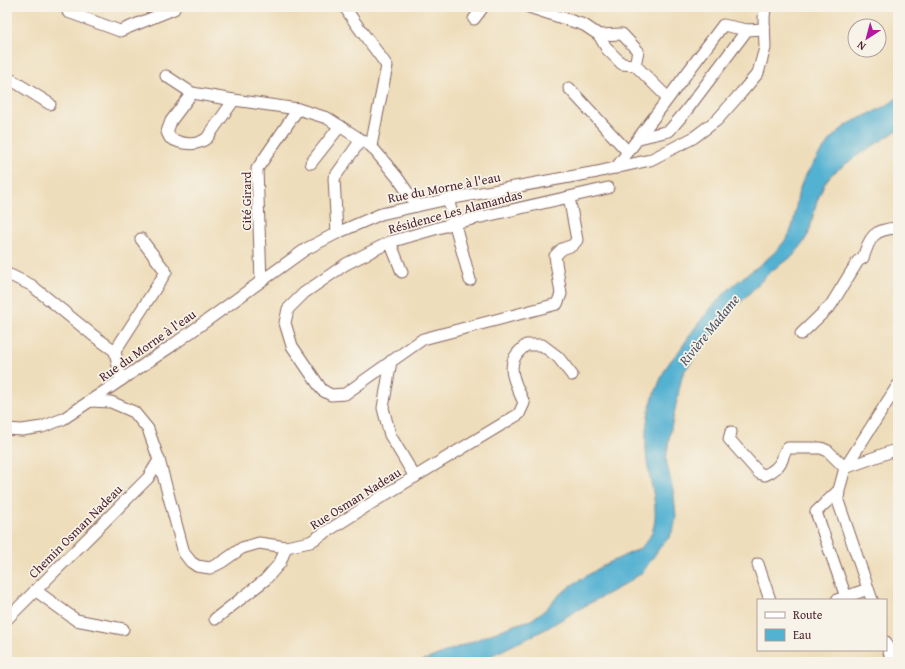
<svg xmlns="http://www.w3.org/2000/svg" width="905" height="669" font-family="'Gentium Book Plus',serif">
  <rect width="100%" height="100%" fill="#f7f3e8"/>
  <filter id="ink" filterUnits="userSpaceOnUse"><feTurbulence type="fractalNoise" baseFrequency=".025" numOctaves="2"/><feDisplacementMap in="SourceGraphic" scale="8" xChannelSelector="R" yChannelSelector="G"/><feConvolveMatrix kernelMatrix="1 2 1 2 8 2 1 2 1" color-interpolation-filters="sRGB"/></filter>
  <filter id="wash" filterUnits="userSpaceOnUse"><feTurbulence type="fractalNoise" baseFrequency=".012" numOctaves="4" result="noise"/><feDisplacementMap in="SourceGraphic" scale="16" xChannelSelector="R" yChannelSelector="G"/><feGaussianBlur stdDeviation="0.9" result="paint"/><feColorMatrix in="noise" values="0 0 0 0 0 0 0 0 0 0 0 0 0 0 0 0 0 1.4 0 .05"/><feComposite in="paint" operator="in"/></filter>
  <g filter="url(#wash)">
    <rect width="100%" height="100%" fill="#eeddba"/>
    <path fill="#53b1d2" stroke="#4e687e" d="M 898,97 L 898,130 L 855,157 L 831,175 L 824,184 L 816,204 L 809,233 L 802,245 L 793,256 L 771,271 L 731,312 L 686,369 L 682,376 L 670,433 L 666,460 L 674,495 L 676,516 L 674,528 L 669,538 L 663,543 L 642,573 L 622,586 L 581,608 L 544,630 L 478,662 L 420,662 L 514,625 L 531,620 L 545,610 L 558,596 L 572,585 L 604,565 L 639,549 C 667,528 651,489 647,461 C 644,440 646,412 655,393 C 659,383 663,372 669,363 C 674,356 680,351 684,344 C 689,337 693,330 698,324 C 706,313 716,302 726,292 C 745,273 771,261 787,238 C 795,226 795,209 798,195 C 801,177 825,145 838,132 C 855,116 881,113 898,97 Z"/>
  </g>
  <g filter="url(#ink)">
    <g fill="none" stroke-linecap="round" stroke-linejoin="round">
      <g stroke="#83625d" stroke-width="13">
        <g id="minor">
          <path d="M 67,7 L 68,12 L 120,31 L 174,9"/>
          <path d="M 345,7 C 357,28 374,46 387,66 L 371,146"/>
          <path d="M 529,7 L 584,25 L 599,35 L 607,49 L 622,64 L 635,65 L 668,98"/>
          <path d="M 474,19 L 483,7"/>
          <path d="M 599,35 L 622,34 L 638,51 L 635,65"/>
          <path d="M 166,76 L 192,93 L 234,100 L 298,109 L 327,118 L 371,146 L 397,177 L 417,206"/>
          <path d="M 7,77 L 50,104"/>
          <path d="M 569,88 L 628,152"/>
          <path d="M 192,93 L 171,121 L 167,132 L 170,138 C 181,144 196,147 207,138 L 234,100"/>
          <path d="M 639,138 L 669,131 L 686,111 L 747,30 L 764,29"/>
          <path d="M 311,163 L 340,126"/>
          <path d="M 616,168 L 723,25 L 747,30"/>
          <path d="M 569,197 L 577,240 L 573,245 L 562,249 L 555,256 L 561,294 L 557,304 L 423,339 L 345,394 L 331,395 L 322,390 L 292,346 L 285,323 L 288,309 L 304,293 L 346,264 L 390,242 L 455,223 L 608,188"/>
          <path d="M 448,199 L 470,280"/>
          <path d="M 337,233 L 334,178 L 361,140"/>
          <path d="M 390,242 L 402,272"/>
          <path d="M 7,275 L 10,275 L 31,285 L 94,336 L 115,351 L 121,380"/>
          <path d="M 261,281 L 257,169 L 298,109"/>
          <path d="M 801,334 L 831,305 L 858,261 L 863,258 C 870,237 873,229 898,228"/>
          <path d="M 115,351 L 166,272 L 141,239"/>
          <path d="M 391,361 L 383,408 L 390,435 L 415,477"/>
          <path d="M 90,401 L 170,347 L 306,249 L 337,233 L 381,214 L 448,199 L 597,172 L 650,160 L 693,138 L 717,120 L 741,93 L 758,73 L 765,48 L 764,18 L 765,7"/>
          <path d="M 7,429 L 22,430 L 42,427 L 63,419 L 90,401 L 111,402 L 134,412 L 148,429 L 159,460 L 184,553 L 191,562 L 197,566 L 210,568 L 222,562 L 242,548 L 259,543 L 286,547 L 310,542 L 378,499 L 519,414 L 524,403 C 518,388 505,369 517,354 C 519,351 523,348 526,345 L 542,345 L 558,357 L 572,375"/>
          <path d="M 731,432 L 729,439 L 759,473 L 765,475 C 772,472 779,466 782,460 C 784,455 783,452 788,448 L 821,448 L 828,451 L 845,468 L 898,449"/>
          <path d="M 839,490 L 816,512 L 846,597"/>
          <path d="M 758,564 L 770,600"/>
          <path d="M 35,590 L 76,620 L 123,629"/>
          <path d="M 837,600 L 868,589"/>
          <path d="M 872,600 L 838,501 L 839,490 L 845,468 L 898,385"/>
          <path d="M 7,619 L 148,478 L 159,460"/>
          <path d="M 215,619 L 265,580 L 280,563 L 286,547"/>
          <path d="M 886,642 L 892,662"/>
        </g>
      </g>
      <use href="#minor" stroke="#fff" stroke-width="11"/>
    </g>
  </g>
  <g text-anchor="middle" stroke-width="3.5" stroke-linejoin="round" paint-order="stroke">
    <g font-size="13" fill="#4a1f2b" stroke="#f7f3e8">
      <text transform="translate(444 187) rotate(-11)" y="5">Rue du Morne à l'eau</text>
      <text transform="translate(246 201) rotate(-90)" y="5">Cité Girard</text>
      <text transform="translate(455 211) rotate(-15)" y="5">Résidence Les Alamandas</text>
      <text transform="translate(147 345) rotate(-35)" y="5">Rue du Morne à l'eau</text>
      <text transform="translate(355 498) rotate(-32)" y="5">Rue Osman Nadeau</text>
      <text transform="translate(75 531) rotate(-45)" y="5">Chemin Osman Nadeau</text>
    </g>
    <g font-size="14" font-style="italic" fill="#4d5265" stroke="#f7f3e8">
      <text transform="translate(709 330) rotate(-51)" y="5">Rivière Madame</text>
    </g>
  </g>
  <rect width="905" height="669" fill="none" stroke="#f7f3e8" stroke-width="24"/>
  <rect x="757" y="599" width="130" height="52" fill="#f7f3e8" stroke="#b29e9c"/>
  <rect x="765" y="612" width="20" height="6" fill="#ffffff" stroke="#b29e9c"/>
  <text x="793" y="619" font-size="12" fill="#4a1f2b">Route</text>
  <rect x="765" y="629" width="20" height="12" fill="#53b1d2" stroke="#b29e9c"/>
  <text x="793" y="639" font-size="12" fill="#4a1f2b">Eau</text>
  <g transform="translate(867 38) rotate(216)"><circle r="19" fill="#f7f3e8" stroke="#b29e9c"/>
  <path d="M0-3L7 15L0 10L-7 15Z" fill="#b5179e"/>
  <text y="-6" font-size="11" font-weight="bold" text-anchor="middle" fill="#4a1f2b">N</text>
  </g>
</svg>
